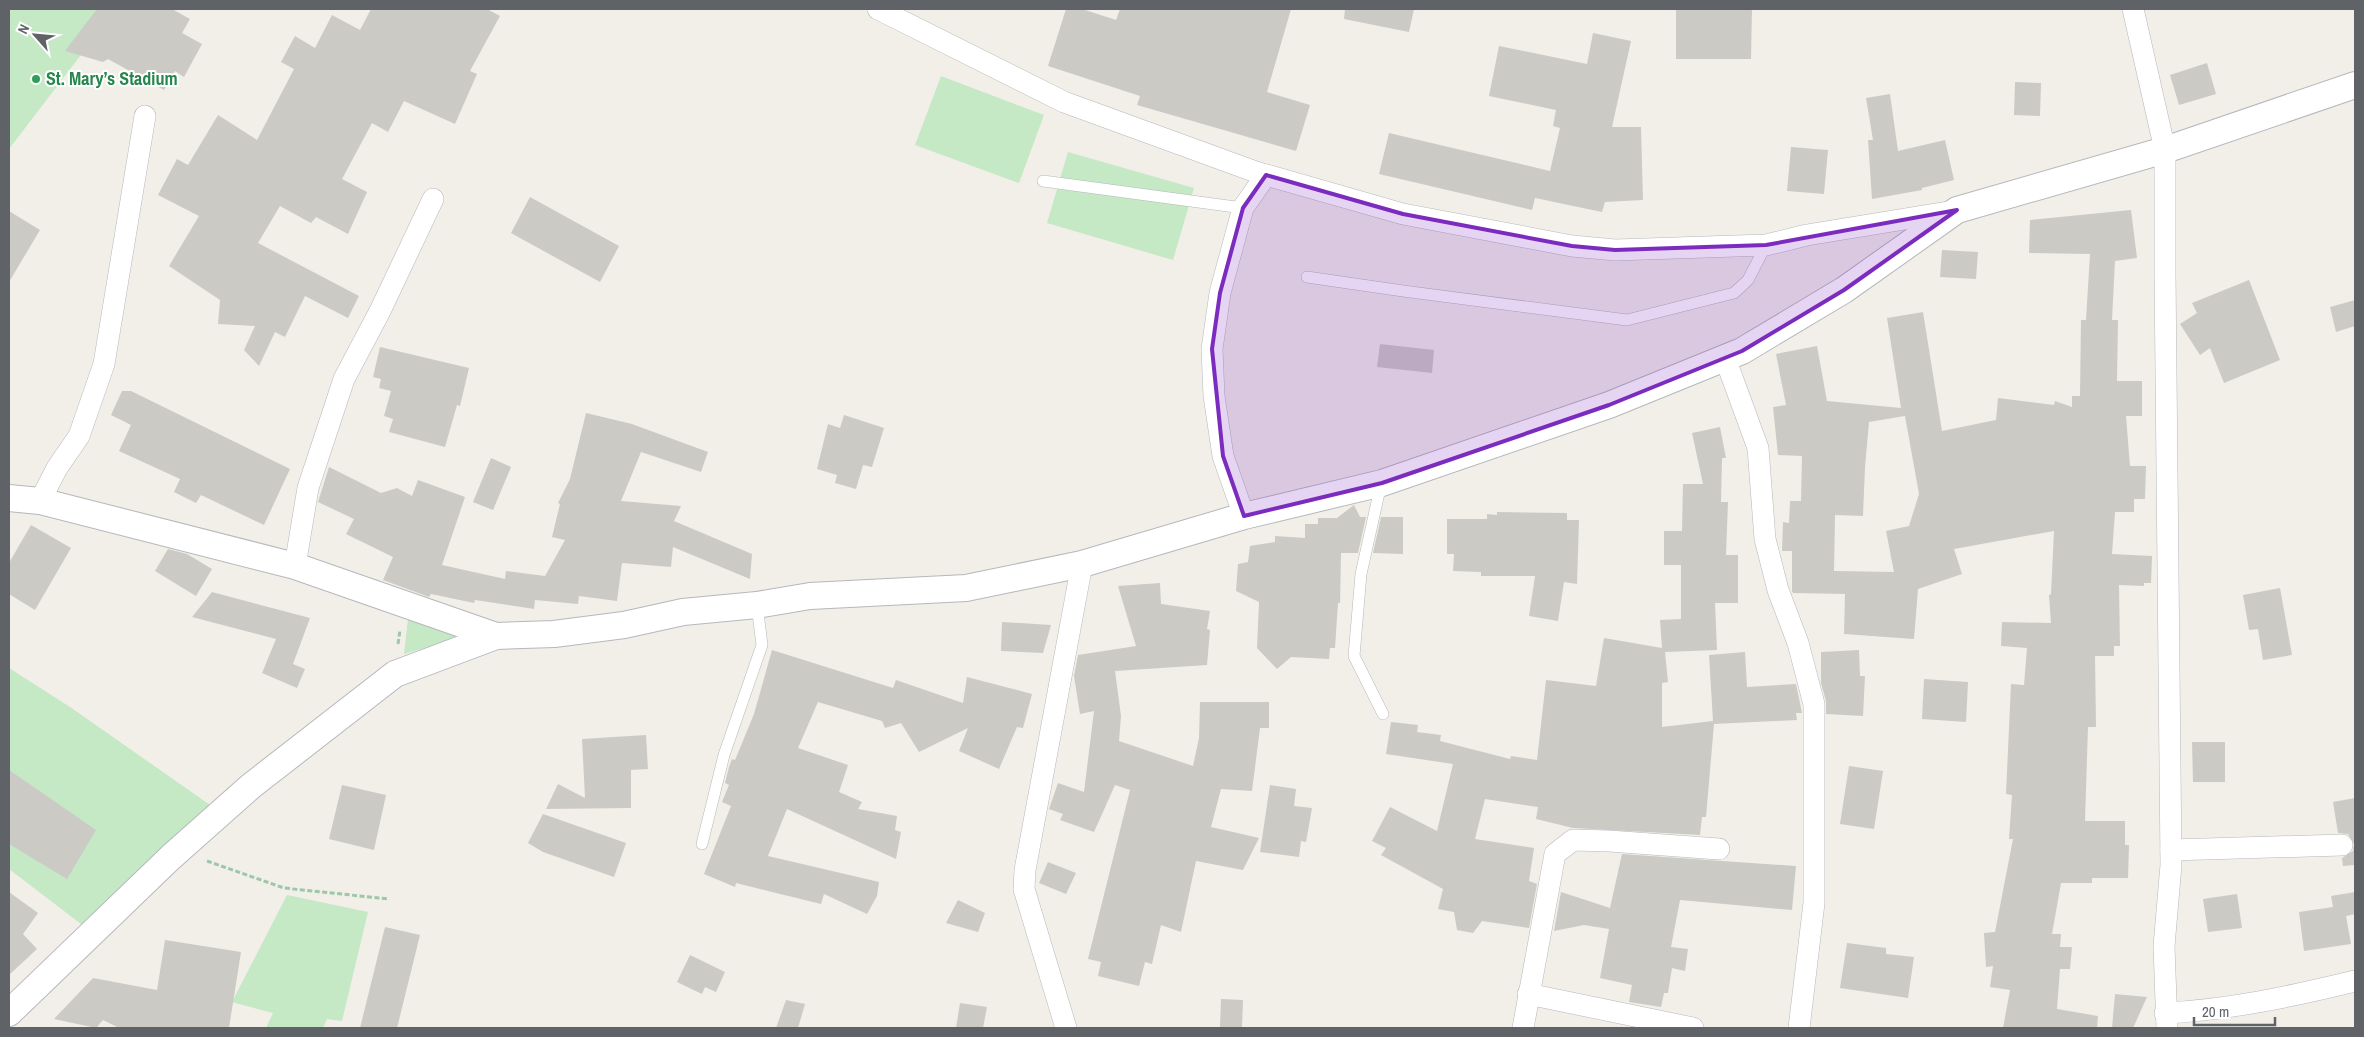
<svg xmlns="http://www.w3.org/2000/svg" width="2364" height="1037" font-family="'Archivo Narrow',sans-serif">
  <rect width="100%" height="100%" fill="#f1efe8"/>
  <g fill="#c5e8c5">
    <path d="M 9,9 L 116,9 L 9,149 Z"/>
    <path d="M 941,76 L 1044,115 L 1019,183 L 915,145 Z"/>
    <path d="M 1068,152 L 1194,188 L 1173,260 L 1047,223 Z"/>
    <path d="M 408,619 L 463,637 L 404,654 Z"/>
    <path d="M 9,668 L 70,707 L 210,805 L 85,927 L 9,869 Z"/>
    <path d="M 287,895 L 368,912 L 342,1021 L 327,1019 L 323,1028 L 266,1028 L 273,1013 L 232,1002 Z"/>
  </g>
  <g fill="#cccac5" fill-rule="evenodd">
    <path d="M 97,9 L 172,9 L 190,19 L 182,33 L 202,44 L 184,77 L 175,71 L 164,90 L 108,59 L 103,62 L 65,51 Z"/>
    <path d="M 371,9 L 487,9 L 500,16 L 470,71 L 477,74 L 455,124 L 404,101 L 388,132 L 372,123 L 342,179 L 367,192 L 348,234 L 316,217 L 311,223 L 280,206 L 258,243 L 359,296 L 348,318 L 305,296 L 285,337 L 275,332 L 259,366 L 244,350 L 255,326 L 218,324 L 220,300 L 169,266 L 199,216 L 158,195 L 177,159 L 188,165 L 218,115 L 257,140 L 294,69 L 281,62 L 295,36 L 315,48 L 332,15 L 360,30 Z"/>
    <path d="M 1066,9 L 1082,9 L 1116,20 L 1120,9 L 1291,9 L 1267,92 L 1310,105 L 1296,151 L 1137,105 L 1140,96 L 1048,66 Z"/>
    <path d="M 1345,9 L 1414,9 L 1409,32 L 1344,19 Z"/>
    <path d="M 1676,9 L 1752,9 L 1751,59 L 1676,59 Z"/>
    <path d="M 1593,33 L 1631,41 L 1612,127 L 1641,127 L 1643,200 L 1605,202 L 1602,212 L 1535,198 L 1532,210 L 1379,174 L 1389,133 L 1550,171 L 1560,128 L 1553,126 L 1556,110 L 1489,96 L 1499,46 L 1587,64 Z"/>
    <path d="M 2207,63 L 2216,94 L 2179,105 L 2170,75 Z"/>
    <path d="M 2015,82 L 2041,83 L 2040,116 L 2014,115 Z"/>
    <path d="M 1890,94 L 1898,151 L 1945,140 L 1954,180 L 1922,188 L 1922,190 L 1872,199 L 1868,140 L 1873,140 L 1866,98 Z"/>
    <path d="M 1791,147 L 1828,150 L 1824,194 L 1787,191 Z"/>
    <path d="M 530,197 L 619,246 L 600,282 L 511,233 Z"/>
    <path d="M 2131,210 L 2137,258 L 2115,261 L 2112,320 L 2118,320 L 2117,381 L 2142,381 L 2142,416 L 2126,416 L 2130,466 L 2146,466 L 2145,499 L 2134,499 L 2134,512 L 2115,512 L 2112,554 L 2152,556 L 2151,583 L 2144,583 L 2144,586 L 2119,585 L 2120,646 L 2114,646 L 2114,656 L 2095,656 L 2096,727 L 2088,727 L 2085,821 L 2125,821 L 2125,845 L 2129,845 L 2128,878 L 2092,878 L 2092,883 L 2061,883 L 2052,934 L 2061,934 L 2060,947 L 2072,947 L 2070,969 L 2060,969 L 2057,1009 L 2098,1016 L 2097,1028 L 2003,1028 L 2010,990 L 1990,987 L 1993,966 L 1986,967 L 1984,933 L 1995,932 L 2013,839 L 2009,839 L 2012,795 L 2006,794 L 2011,684 L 2024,685 L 2027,648 L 2001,646 L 2002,622 L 2051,623 L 2049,595 L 2051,594 L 2054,531 L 1954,549 L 1962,574 L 1918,589 L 1914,639 L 1844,634 L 1845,594 L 1793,593 L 1792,591 L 1792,551 L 1782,551 L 1783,522 L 1789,523 L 1790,501 L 1801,501 L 1802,456 L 1778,455 L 1773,407 L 1786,405 L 1776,354 L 1817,346 L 1827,401 L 1901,408 L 1887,318 L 1923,312 L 1942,431 L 1996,420 L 1998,398 L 2054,405 L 2055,401 L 2072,407 L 2072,396 L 2080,396 L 2081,320 L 2086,320 L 2090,254 L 2029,253 L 2030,220 ZM 1905,416 L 1919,494 L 1909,526 L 1886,531 L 1894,572 L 1834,571 L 1835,515 L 1863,516 L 1865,467 L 1869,422 Z"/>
    <path d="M 9,211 L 40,230 L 9,282 Z"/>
    <path d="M 1942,250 L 1978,252 L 1976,279 L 1940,277 Z"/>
    <path d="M 2249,280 L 2280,360 L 2224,383 L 2210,348 L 2200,355 L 2180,324 L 2197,313 L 2192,303 Z"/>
    <path d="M 2355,300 L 2355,326 L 2336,332 L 2330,307 Z"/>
    <path d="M 1380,344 L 1434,350 L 1432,373 L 1377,367 Z"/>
    <path d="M 380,347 L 469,368 L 460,406 L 457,405 L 445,447 L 389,432 L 393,419 L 384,416 L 391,391 L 379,388 L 381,379 L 373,377 Z"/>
    <path d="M 122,391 L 131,391 L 290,469 L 264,525 L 201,495 L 196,503 L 174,492 L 180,479 L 119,451 L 131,425 L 111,415 Z"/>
    <path d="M 586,413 L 632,424 L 708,452 L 701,472 L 641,452 L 621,501 L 681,506 L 674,521 L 752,554 L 750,579 L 673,547 L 671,567 L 622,563 L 617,601 L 579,596 L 578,604 L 535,600 L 534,609 L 475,600 L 474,603 L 431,594 L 429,597 L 383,580 L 393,557 L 346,534 L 354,519 L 318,502 L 329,467 L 381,493 L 397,488 L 412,496 L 418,480 L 465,497 L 442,565 L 505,579 L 506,571 L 545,576 L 565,540 L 552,537 L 560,504 L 558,503 L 570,479 Z"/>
    <path d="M 844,415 L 884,428 L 872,467 L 863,465 L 856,489 L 835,483 L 837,475 L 817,469 L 828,424 L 840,428 Z"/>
    <path d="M 1720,427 L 1726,458 L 1722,458 L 1721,502 L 1728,502 L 1726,555 L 1738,555 L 1738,603 L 1715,603 L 1717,650 L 1665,652 L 1668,682 L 1662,683 L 1662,727 L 1713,721 L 1709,655 L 1745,652 L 1747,687 L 1796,684 L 1802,713 L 1796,713 L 1797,720 L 1714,724 L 1706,817 L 1702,817 L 1700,835 L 1573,828 L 1536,819 L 1538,807 L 1485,799 L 1475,839 L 1534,848 L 1529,881 L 1537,884 L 1529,928 L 1482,921 L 1473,933 L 1457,930 L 1454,912 L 1438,909 L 1443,889 L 1381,855 L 1386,848 L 1372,841 L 1390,807 L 1437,831 L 1453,764 L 1386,754 L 1391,722 L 1418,725 L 1417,732 L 1441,735 L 1440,741 L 1510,759 L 1511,756 L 1537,760 L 1546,680 L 1596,686 L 1604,638 L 1662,648 L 1660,620 L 1681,619 L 1681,565 L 1664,565 L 1664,531 L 1682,531 L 1683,484 L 1703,484 L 1692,433 Z"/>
    <path d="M 491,458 L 511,467 L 493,510 L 473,502 Z"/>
    <path d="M 1354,505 L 1360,517 L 1366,517 L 1358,553 L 1341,553 L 1340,603 L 1338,603 L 1335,648 L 1330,648 L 1329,659 L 1291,657 L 1277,669 L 1257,648 L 1259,602 L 1236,591 L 1238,564 L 1248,562 L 1250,546 L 1275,542 L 1275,536 L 1305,538 L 1305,524 L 1318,524 L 1318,518 L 1337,518 Z"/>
    <path d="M 1497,512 L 1567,513 L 1567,520 L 1579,520 L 1577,584 L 1564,582 L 1558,621 L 1529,616 L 1535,576 L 1481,576 L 1481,572 L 1453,571 L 1454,554 L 1447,554 L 1447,519 L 1487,519 L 1487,514 L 1497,515 Z"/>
    <path d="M 1381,517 L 1403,517 L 1403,554 L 1373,553 Z"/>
    <path d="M 31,525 L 71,548 L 35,610 L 9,594 L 9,563 Z"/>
    <path d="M 168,549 L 187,554 L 212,569 L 196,596 L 155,571 Z"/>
    <path d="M 1160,583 L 1161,604 L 1210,611 L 1207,629 L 1210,630 L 1207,665 L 1115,671 L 1121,716 L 1119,741 L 1193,766 L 1199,738 L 1200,702 L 1269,702 L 1269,728 L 1260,728 L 1252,791 L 1221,789 L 1211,827 L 1259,838 L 1243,870 L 1196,861 L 1181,932 L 1161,925 L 1152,964 L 1145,962 L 1139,986 L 1098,976 L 1101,962 L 1088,959 L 1130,790 L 1115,785 L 1094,832 L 1060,820 L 1063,814 L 1049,809 L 1058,783 L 1084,792 L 1094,711 L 1080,714 L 1074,676 L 1078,655 L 1136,646 L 1118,586 Z"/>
    <path d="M 2280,588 L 2292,655 L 2263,660 L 2258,629 L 2249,630 L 2243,595 Z"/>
    <path d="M 212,592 L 310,618 L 293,664 L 305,669 L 297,688 L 262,673 L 276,639 L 192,617 Z"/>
    <path d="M 1002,622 L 1051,625 L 1043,653 L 1001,651 Z"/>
    <path d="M 772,650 L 893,688 L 896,680 L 963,703 L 967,677 L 1032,694 L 1023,728 L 1017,727 L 999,769 L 959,751 L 968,728 L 919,752 L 901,723 L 885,728 L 882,721 L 818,702 L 798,748 L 848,765 L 839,792 L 862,802 L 858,809 L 897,816 L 895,830 L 901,832 L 896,859 L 787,809 L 768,856 L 879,882 L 877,896 L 867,914 L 824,894 L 821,904 L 736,883 L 735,887 L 704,874 L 731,806 L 722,802 L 729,785 L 725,783 L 729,767 L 732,759 L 735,760 L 754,714 Z"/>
    <path d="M 1859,650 L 1860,676 L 1865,676 L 1863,716 L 1826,714 L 1826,701 L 1821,683 L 1821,652 Z"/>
    <path d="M 1924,679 L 1968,682 L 1966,722 L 1922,719 Z"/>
    <path d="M 646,735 L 648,769 L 631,770 L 631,808 L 546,809 L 558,784 L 585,798 L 582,739 Z"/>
    <path d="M 2192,742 L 2225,742 L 2225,782 L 2193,782 Z"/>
    <path d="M 1849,766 L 1883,771 L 1874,829 L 1840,824 Z"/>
    <path d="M 9,770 L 96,830 L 67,879 L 9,844 Z"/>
    <path d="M 342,785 L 386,795 L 374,850 L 329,839 Z"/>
    <path d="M 1270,785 L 1296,789 L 1294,806 L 1312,808 L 1306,842 L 1301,841 L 1299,857 L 1260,852 Z"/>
    <path d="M 2355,798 L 2355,865 L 2343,866 L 2342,858 L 2353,851 L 2354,844 L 2348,834 L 2338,833 L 2333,802 Z"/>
    <path d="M 543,814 L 626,843 L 614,877 L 543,852 L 528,843 Z"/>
    <path d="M 1622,854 L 1796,866 L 1792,910 L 1680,900 L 1671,947 L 1688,949 L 1685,971 L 1672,968 L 1668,993 L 1664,993 L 1661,1007 L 1629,1002 L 1632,985 L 1600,978 L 1609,929 L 1584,925 L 1554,931 L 1561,892 L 1610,908 Z"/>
    <path d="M 1048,862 L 1076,873 L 1066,894 L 1039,883 Z"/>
    <path d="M 9,892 L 38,913 L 23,934 L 37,949 L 9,975 Z"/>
    <path d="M 2355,892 L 2355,914 L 2346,916 L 2351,944 L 2304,951 L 2299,912 L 2333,907 L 2331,896 Z"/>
    <path d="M 2237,894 L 2242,928 L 2208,932 L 2203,899 Z"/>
    <path d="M 958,900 L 985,913 L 978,932 L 946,923 Z"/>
    <path d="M 385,927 L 420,935 L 397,1028 L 360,1028 Z"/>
    <path d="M 165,940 L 241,952 L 229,1028 L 119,1028 L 103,1020 L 96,1028 L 54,1019 L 93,978 L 157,990 Z"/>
    <path d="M 1847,943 L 1886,948 L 1886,954 L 1914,957 L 1908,998 L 1840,988 Z"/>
    <path d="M 690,955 L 725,972 L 716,992 L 705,987 L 702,994 L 677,982 Z"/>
    <path d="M 2115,994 L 2147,997 L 2133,1028 L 2112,1028 Z"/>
    <path d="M 1221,999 L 1243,1000 L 1242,1028 L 1220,1028 Z"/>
    <path d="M 786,1000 L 805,1004 L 798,1028 L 776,1028 Z"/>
    <path d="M 960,1003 L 987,1007 L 983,1028 L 956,1028 Z"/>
  </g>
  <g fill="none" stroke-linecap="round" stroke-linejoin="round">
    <g stroke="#b5b8bc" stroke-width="12">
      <g id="service">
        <path d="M 1043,181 L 1243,208"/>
        <path d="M 1307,277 L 1403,291 L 1627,320 L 1734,293 L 1748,280 L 1766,245"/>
        <path d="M 1381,484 L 1361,574 L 1354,656 L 1383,714"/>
        <path d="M 702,844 L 724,755 L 762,645 L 757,605"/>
      </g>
    </g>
    <g stroke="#b5b8bc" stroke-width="22">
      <g id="minor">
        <path d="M 878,9 L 1064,102 L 1256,172 L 1403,214 L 1572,246 L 1615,250 L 1766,245 L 1807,235 L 1954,211"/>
        <path d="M 2133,9 L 2165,150 L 2165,274 L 2171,865 L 2164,946 L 2167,1028"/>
        <path d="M 1725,358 L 1758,448 L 1765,539 L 1778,590 L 1798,643 L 1814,704 L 1814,903 L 1799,1028"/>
        <path d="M 40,501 L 57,468 L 79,436 L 104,364 L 145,116"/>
        <path d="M 1244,516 L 1223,456 L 1214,396 L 1212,349 L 1220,293 L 1243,208 L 1266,175"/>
        <path d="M 295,566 L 308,488 L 344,379 L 380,311 L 433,199"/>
        <path d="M 2171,850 L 2342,845"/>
        <path d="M 1528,994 L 1693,1028"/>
        <path d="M 2165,1013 C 2229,1010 2293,996 2355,981"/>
        <path d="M 1066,1028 L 1024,889 L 1025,870 L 1082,564"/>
        <path d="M 1523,1028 L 1555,854 L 1573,840 L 1609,841 L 1719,849"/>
      </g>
    </g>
    <g stroke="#b5b8bc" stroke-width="28">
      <g id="tertiary">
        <path d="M 9,498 L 40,501 L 295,566 L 496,636"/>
        <path d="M 9,1013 L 171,857 L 251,786 L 395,674 L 496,636 L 554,634 L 624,625 L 683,612 L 757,605 L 810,596 L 966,588 L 1082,564 L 1244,516 L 1382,483 L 1609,405 L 1742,351 L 1844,290 L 1957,210 L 2165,150 L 2355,85"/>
      </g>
    </g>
    <g stroke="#9cc7a9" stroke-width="3" stroke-dasharray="5 2.5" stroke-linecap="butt">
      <path d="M 398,644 L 400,630"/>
      <path d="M 207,861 L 284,888 L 389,899"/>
    </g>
    <use href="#service" stroke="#fff" stroke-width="11"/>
    <use href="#minor" stroke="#fff" stroke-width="21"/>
    <use href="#tertiary" stroke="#fff" stroke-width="26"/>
  </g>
  <path fill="#7b2cbf" fill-opacity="0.2" stroke="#7b2cbf" stroke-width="4" stroke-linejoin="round" d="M 1266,175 L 1403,214 L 1572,246 L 1615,250 L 1766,245 L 1957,210 L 1844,290 L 1742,351 L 1609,405 L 1382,483 L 1244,516 L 1223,456 L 1212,349 L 1220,293 L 1243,208 Z"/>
  <circle fill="#2e9e5b" stroke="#fff" stroke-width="2" cx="36" cy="79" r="5"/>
  <g text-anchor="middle" stroke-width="4" stroke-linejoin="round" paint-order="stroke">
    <g font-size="18" font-weight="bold" fill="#27864d" stroke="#fff" text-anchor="start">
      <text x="46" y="85">St. Mary’s Stadium</text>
    </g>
  </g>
  <rect width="2364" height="1037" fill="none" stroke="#5f6368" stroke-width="20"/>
  <g transform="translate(35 35) rotate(297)" stroke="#ffffff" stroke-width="4" paint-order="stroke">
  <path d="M0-4L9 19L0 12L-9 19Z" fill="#5f6368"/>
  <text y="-8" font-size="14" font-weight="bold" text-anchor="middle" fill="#5f6368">N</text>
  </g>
  <path d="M2194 1017v8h81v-8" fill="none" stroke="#5f6368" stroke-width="2.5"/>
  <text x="2202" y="1017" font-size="15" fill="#5f6368" stroke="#ffffff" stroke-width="4" paint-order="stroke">20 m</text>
</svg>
